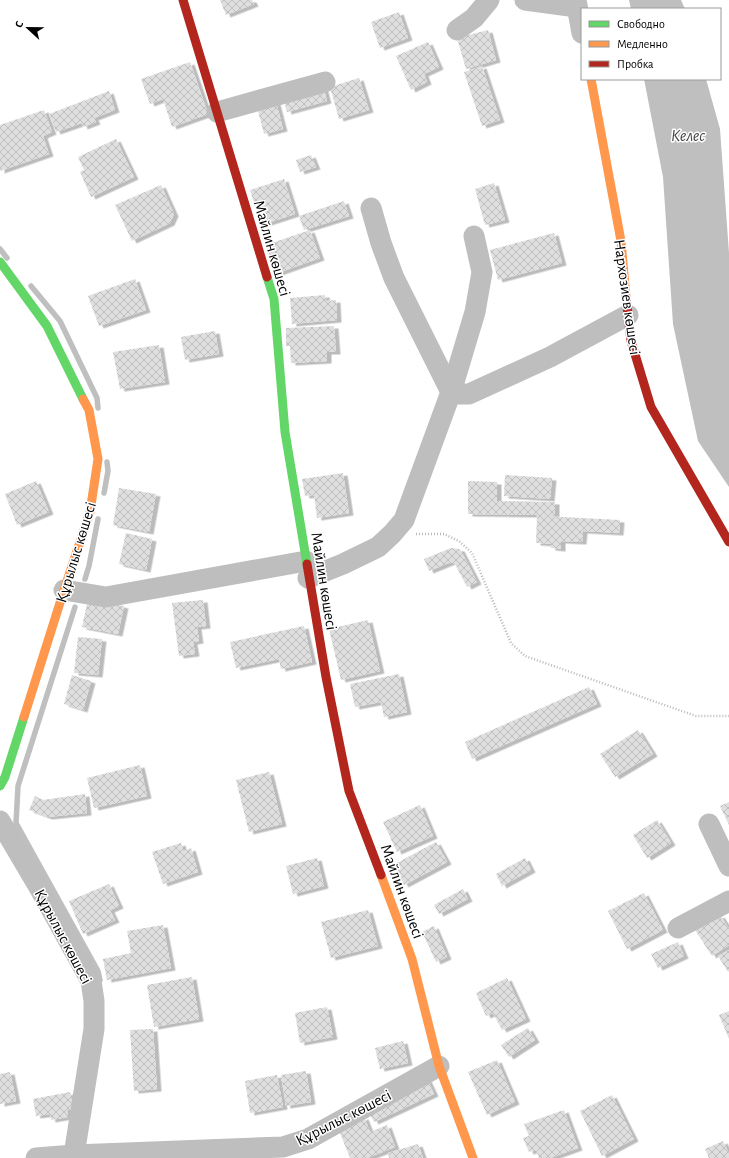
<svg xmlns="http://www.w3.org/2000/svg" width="729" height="1158" font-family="'Alegreya Sans',sans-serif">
  <defs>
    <pattern id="building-cross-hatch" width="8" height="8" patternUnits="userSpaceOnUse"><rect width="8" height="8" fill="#dfdfdf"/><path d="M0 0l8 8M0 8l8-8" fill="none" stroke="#bebebe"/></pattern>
    <filter id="shadow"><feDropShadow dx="4.5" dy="2.5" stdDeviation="0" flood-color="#0004"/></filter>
  </defs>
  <rect width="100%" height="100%" fill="#fff"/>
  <g fill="#bfbfbf">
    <path d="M 629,0 L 681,0 L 685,9 L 631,9 Z"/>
    <path d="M 644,79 L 706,79 L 720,129 L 729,253 L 729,487 L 698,441 L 673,324 L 663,177 Z"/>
  </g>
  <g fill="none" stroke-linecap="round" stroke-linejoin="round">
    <g stroke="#bfbfbf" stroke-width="5.5">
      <path d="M 0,249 L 7,258"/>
      <path d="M 31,286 L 60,321 L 97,398 L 98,408"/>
      <path d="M 104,493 L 108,471 L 107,462"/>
      <path d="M 85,579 L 89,566 L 98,519"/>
      <path d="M 75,607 L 18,786 L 16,823 L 98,971 L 100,980"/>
    </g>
  </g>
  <g fill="url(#building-cross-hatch)" filter="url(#shadow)">
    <path d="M 220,0 L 252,0 L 254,4 L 226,15 Z"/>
    <path d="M 399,12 L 408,38 L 380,48 L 371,22 Z"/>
    <path d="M 488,30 L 496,60 L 466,69 L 457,38 Z"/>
    <path d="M 428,42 L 439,67 L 424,74 L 427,82 L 411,90 L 396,56 Z"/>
    <path d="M 190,62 L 208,114 L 172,127 L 163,99 L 150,104 L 141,79 Z"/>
    <path d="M 482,66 L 500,120 L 482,126 L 464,72 Z"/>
    <path d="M 359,78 L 369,110 L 339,119 L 330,87 Z"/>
    <path d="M 323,86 L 327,101 L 287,112 L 283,97 Z"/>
    <path d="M 109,91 L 115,110 L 94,118 L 96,122 L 83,127 L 82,123 L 56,132 L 49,114 Z"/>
    <path d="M 276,102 L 283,129 L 264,134 L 257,107 Z"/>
    <path d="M 44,110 L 52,132 L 43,136 L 49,154 L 0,171 L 0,125 Z"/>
    <path d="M 116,139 L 134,177 L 91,197 L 80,172 L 84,170 L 78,157 Z"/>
    <path d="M 311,155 L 316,167 L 300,172 L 296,160 Z"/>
    <path d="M 284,179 L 295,214 L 261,225 L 250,190 Z"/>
    <path d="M 494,183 L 505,220 L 485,225 L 475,189 Z"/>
    <path d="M 161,185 L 174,214 L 170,223 L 132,241 L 115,205 Z"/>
    <path d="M 344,201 L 349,216 L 304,230 L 299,216 Z"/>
    <path d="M 310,230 L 320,258 L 275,274 L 266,245 Z"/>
    <path d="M 554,233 L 562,263 L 498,280 L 490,250 Z"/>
    <path d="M 135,279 L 146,310 L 99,326 L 88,296 Z"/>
    <path d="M 325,295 L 326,301 L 336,300 L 337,320 L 292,324 L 290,298 Z"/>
    <path d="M 334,326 L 336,352 L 327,352 L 327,361 L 291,363 L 290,346 L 286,346 L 286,328 Z"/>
    <path d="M 215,331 L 219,354 L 185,360 L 181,337 Z"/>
    <path d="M 159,345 L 165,382 L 120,389 L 113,352 Z"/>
    <path d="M 343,473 L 349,513 L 317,518 L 314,495 L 305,496 L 302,479 Z"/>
    <path d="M 505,475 L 552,478 L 550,499 L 504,496 Z"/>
    <path d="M 36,481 L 49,512 L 17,525 L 5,494 Z"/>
    <path d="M 468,481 L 497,482 L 497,501 L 555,502 L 555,515 L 543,516 L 620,520 L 619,533 L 583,531 L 582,542 L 561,541 L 561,549 L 551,548 L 551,544 L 536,543 L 537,515 L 468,514 Z"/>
    <path d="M 119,488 L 156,494 L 149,532 L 113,525 Z"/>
    <path d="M 126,533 L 152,539 L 146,570 L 119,564 Z"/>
    <path d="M 451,548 L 460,549 L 477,582 L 467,587 L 455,564 L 451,562 L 429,571 L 424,559 Z"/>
    <path d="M 88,599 L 124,606 L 118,634 L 82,627 Z"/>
    <path d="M 203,600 L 206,626 L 197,627 L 199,641 L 193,642 L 195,654 L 179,656 L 172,603 Z"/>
    <path d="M 368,620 L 380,671 L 341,680 L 329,629 Z"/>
    <path d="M 304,626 L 312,662 L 281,669 L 279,659 L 236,668 L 230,642 Z"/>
    <path d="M 78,637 L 102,639 L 98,675 L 74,673 Z"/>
    <path d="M 399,674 L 407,712 L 384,717 L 381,702 L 355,707 L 350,684 Z"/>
    <path d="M 72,675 L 91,681 L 83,710 L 64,704 Z"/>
    <path d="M 589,687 L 597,704 L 472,759 L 465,742 Z"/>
    <path d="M 638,730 L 653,754 L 615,777 L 600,754 Z"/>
    <path d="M 140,765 L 147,796 L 94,808 L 87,778 Z"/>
    <path d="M 269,772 L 282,824 L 249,832 L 236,780 Z"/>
    <path d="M 85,794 L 87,813 L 48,817 L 29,810 L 35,796 L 43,800 Z"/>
    <path d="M 729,802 L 729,825 L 720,806 Z"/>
    <path d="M 420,805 L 433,836 L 397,852 L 383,822 Z"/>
    <path d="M 657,820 L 671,843 L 647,858 L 633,835 Z"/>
    <path d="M 436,842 L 447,862 L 404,885 L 393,865 Z"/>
    <path d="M 181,843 L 183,851 L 191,848 L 198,872 L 163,884 L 152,852 Z"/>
    <path d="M 317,858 L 324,886 L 293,894 L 286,866 Z"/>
    <path d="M 525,858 L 531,870 L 502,886 L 496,874 Z"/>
    <path d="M 109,884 L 119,906 L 110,910 L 115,920 L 83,934 L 69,901 Z"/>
    <path d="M 463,889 L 468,899 L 439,914 L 434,905 Z"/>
    <path d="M 644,893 L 663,930 L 627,949 L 608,911 Z"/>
    <path d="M 368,910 L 378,946 L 331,958 L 321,922 Z"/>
    <path d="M 720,915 L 729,929 L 729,945 L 712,956 L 695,930 Z"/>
    <path d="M 163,925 L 171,968 L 107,980 L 103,959 L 131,953 L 127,931 Z"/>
    <path d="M 434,926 L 447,957 L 436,962 L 422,932 Z"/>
    <path d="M 678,942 L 684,956 L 658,968 L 651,954 Z"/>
    <path d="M 729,950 L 729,971 L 728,972 L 718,956 Z"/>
    <path d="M 192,977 L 199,1019 L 154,1027 L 147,985 Z"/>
    <path d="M 507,978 L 526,1019 L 502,1030 L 493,1013 L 486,1016 L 476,993 Z"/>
    <path d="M 327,1007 L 333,1037 L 300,1043 L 295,1013 Z"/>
    <path d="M 729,1011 L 729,1039 L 719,1015 Z"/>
    <path d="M 528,1028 L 535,1040 L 509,1057 L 501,1045 Z"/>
    <path d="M 153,1029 L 157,1089 L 134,1091 L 130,1030 Z"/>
    <path d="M 403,1041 L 408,1063 L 380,1069 L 375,1048 Z"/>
    <path d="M 497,1060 L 515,1102 L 487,1115 L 468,1072 Z"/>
    <path d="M 306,1071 L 311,1102 L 286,1106 L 281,1075 Z"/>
    <path d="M 10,1072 L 16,1101 L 0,1104 L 0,1074 Z"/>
    <path d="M 277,1075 L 283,1107 L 250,1113 L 245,1081 Z"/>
    <path d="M 427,1079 L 434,1094 L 374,1122 L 367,1108 Z"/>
    <path d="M 70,1092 L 73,1109 L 67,1110 L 68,1117 L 51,1120 L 50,1114 L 36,1116 L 33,1099 Z"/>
    <path d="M 612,1095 L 634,1139 L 602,1156 L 580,1111 Z"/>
    <path d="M 564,1110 L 578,1148 L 550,1158 L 539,1158 L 536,1150 L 529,1152 L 523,1138 L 529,1136 L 524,1124 Z"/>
    <path d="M 364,1117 L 370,1132 L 387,1125 L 395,1147 L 367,1158 L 350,1158 L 338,1128 Z"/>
    <path d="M 723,1141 L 729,1154 L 729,1158 L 709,1158 L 705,1149 Z"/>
    <path d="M 418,1144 L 423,1158 L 389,1158 L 388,1153 Z"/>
  </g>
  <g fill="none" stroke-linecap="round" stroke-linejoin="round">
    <path stroke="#b9b9b9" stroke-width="2.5" stroke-dasharray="1 2" stroke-linecap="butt" d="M 416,534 L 444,534 L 459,541 L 472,553 L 511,643 L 525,656 L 696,716 L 729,716"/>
    <g stroke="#bebebe" stroke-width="21">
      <path d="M 525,0 L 577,7"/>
      <path d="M 576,0 L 582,33"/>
      <path d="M 457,30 L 474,18 L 489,0"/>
      <path d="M 217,112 L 325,82"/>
      <path d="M 371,208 L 381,243 L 394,278 L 451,392 L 457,394 L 469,394 L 550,357 L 628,315"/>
      <path d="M 308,578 L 343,564 L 378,547 L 392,534 L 404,520 L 451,392 L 475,312 L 482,272 L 474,236"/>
      <path d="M 64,590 L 106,597 L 306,561"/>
      <path d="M 0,821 L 40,889 L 91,981 L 94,1001 L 94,1029 L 74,1155"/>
      <path d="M 709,824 L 729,866"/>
      <path d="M 678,928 L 729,901"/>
      <path d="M 36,1158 L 74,1155 L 283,1147 L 308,1139 L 439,1066"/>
    </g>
    <g stroke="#63d668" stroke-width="9">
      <path d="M 0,262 L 47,326 L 83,399"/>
      <path d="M 267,277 L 274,299 L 285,432 L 307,564"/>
      <path d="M 0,786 L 5,777 L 24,717"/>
    </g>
    <g stroke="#ff974d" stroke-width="9">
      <path d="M 591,79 L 621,241 L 626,297"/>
      <path d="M 24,717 L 64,590 L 90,512 L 98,459 L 89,410 L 83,399"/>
      <path d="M 381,875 L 412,959 L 439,1066 L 473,1158"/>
    </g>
    <g stroke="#b3261e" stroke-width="9">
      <path d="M 183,0 L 267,277"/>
      <path d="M 626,297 L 631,341 L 651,407 L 729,542"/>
      <path d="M 307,564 L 326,677 L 349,791 L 381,875"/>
    </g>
  </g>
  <g text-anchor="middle" stroke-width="3" stroke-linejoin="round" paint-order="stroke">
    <g font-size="16" fill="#000" stroke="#fff">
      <text transform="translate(273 248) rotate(74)" y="6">Майлин көшесі</text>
      <text transform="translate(628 297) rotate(82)" y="6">Нархозиев көшесі</text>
      <text transform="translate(75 552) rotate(-73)" y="6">Құрылыс көшесі</text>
      <text transform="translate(325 581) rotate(81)" y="6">Майлин көшесі</text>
      <text transform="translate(403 891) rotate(70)" y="6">Майлин көшесі</text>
      <text transform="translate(64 936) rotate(62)" y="6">Құрылыс көшесі</text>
      <text transform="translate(343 1117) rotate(-27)" y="6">Құрылыс көшесі</text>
    </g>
    <g font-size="17" font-style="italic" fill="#444" stroke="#fff">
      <text x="688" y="141">Келес</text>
    </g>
  </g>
  <rect x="581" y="8" width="140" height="72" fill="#ffffff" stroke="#999999"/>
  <rect x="589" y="21" width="20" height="6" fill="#63d668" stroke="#999999"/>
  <text x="617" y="28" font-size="12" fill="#000000">Свободно</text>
  <rect x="589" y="41" width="20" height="6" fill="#ff974d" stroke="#999999"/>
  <text x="617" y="48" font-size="12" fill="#000000">Медленно</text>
  <rect x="589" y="61" width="20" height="6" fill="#b3261e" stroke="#999999"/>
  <text x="617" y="68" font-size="12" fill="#000000">Пробка</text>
  <g transform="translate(28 28) rotate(292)" stroke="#ffffff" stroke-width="3" paint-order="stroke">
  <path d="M0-3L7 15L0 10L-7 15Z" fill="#000000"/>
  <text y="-6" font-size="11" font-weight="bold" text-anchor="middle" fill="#000000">С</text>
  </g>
</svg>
